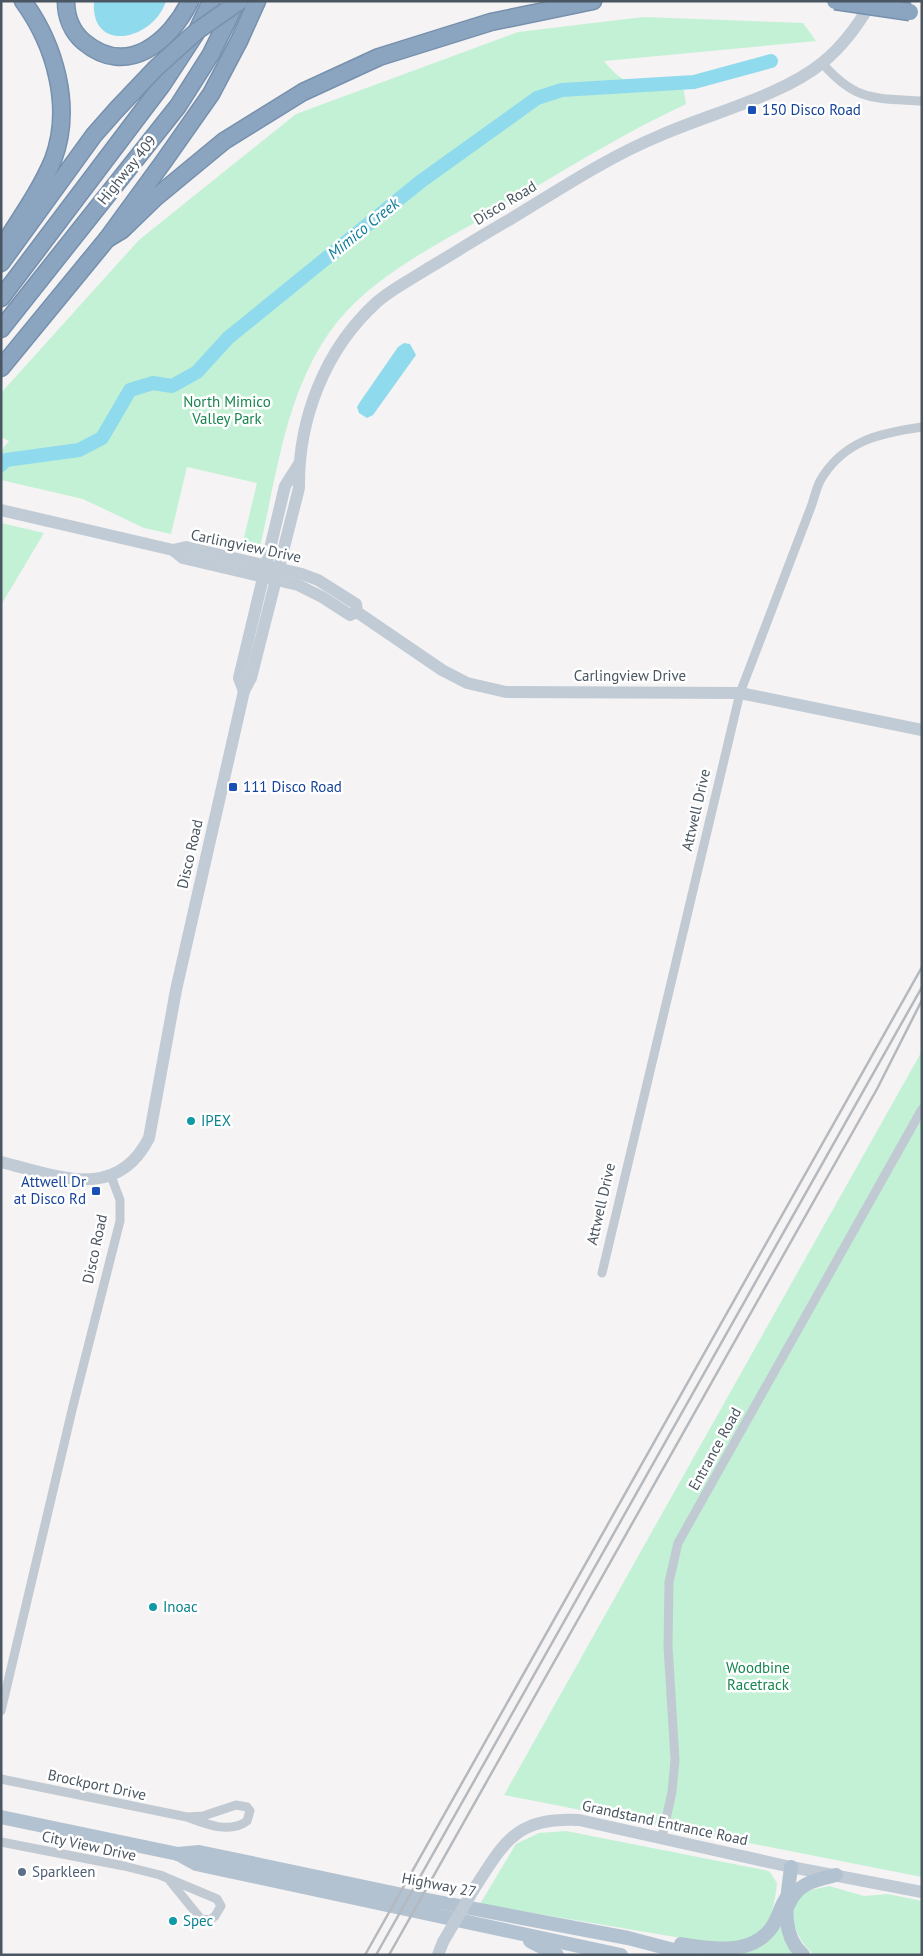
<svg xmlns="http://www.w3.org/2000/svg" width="923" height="1956" font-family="'PT Sans',sans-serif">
  <rect width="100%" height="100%" fill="#f5f3f3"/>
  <g fill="#c3f1d5" fill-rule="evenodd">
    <path d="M 643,17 L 803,23 L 816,41 L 604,61 C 629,92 647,89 683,86 L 686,104 C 622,134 563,171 502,207 C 440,244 365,277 325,339 C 285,400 276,478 260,547 L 251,552 L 241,550 L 257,483 L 187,467 L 171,534 L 144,528 L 83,499 L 1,480 L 1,451 L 9,441 L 1,437 L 1,393 L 139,240 L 296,114 L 518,32 ZM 531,101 L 324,265 L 307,276 L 309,267 Z"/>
    <path d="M 1,523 L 44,533 L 1,605 Z"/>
    <path d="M 922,1051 L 922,1877 L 504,1795 Z"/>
    <path d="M 566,1831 L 769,1871 L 777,1883 C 774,1909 770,1934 742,1943 C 734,1946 720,1943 711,1943 L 480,1904 L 516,1844 L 539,1833 Z"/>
    <path d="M 829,1886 L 864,1896 L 888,1894 L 922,1901 L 922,1955 L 814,1955 C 798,1942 780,1907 806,1892 C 812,1889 822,1888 829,1886 Z"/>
    <path d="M 780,1922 L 795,1955 L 733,1955 Z"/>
  </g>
  <g fill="#90daee">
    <path d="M 94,1 L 166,1 C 154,40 90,55 94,1 Z"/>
    <path d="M 404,343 L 410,344 L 416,355 L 373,415 L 367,418 L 359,413 L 357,407 L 360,402 L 398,347 Z"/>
  </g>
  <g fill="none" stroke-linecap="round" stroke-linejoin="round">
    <path stroke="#90daee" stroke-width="14" d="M 1,465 L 6,460 L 79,450 L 102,438 L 130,390 L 153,383 L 172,386 L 197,372 L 228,338 L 420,182 L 537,98 L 562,90 L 694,82 L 771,61"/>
    <g stroke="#7690ad" stroke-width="19">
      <g id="highway">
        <path d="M 66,1 C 66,17 72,32 84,42 C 127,78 170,42 190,1"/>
        <path d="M 107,239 L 122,230 L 155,198 L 224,141 L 303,92 L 379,57 L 491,22 L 593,1"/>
        <path d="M 1,249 C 19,220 40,191 53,160 C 73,107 55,45 23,1"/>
        <path d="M 1,263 L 94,135 L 117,109"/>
        <path d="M 1,298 L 162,85 L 196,33 L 211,1"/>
        <path d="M 1,329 L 178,106 L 211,54 L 237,1"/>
        <path d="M 1,368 L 107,239 L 164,161 L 211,94 L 239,41 L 257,1"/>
      </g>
    </g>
    <g stroke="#c1cad2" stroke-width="9">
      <path d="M 822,63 C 856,102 874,98 922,101"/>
      <path d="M 602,1273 L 740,693 L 811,507 C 814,499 816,489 820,481 C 843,441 879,433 922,427"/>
      <path d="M 1,1711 L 73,1406 L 120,1221 L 120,1200 L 111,1176"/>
      <path d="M 1,1779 L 187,1817 L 203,1816 L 236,1805 L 247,1807 L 250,1811 L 247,1821 C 230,1834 205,1824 187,1817"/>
      <path d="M 662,1837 L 672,1792 L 675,1760 L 668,1646 L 669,1582 L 678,1543 L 922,1109"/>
      <path d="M 1,1842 L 124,1866 L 160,1875 L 217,1899 L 221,1906 L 215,1916 L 210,1920 L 201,1919 L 170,1881"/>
    </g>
    <g stroke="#c1cbd6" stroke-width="12">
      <path d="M 1,510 L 173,550 L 183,558 L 298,585 L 322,597 L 350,615 L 357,612"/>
      <path d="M 173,550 L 186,547 L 302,574 L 318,580 L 356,604 L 357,612 L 442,670 L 467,683 L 506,692 L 740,693 L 922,730"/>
      <path d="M 244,691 L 239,678 L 285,486 L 299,464"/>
      <path d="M 1,1162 C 56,1175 116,1203 149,1138 L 176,990 L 244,691 L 251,678 L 299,488 C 298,419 325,349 377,302 C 392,289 410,280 427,269 C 454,253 481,236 509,220 C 557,191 606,158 659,136 C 708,114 782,96 822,63 C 843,46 859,24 872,1"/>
      <path d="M 474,1889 C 505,1841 516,1817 579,1820 L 791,1867 L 922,1892"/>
      <path d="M 438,1955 L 443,1942"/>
    </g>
    <g stroke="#b3c2d1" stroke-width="14">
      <path d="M 1,1817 L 178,1854 L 196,1864 L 621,1955"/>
      <path d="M 178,1854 L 199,1852 L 417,1898 L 628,1938 L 693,1955"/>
      <path d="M 791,1867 C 788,1896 778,1932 803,1955"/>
      <path d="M 789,1904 C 797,1883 816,1880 836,1875"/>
      <path d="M 530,1941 L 557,1955"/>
      <path d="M 681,1944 C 711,1949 752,1956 772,1927 C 779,1917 780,1905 788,1896"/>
    </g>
    <use href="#highway" stroke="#8ba5c1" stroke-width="16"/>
    <g stroke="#b5b8bd" stroke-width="2.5">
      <path d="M 365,1955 L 922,967"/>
      <path d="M 376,1955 L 922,987"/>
      <path d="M 389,1955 L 877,1089 L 922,1000"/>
    </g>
    <g stroke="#7690ad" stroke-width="19" stroke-linecap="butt">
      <g id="highway-bridge">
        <path d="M 835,1 L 910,12"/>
        <path d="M 117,109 L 156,68 L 197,31 L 240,1"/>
      </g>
    </g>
    <path stroke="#c1cbd6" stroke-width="12" d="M 443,1942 L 474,1889"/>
    <use href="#highway-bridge" stroke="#8ba5c1" stroke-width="16"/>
  </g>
  <g fill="#1a4fb4" stroke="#fff" stroke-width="2">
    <rect x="747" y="105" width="10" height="10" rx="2.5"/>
    <rect x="228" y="782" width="10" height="10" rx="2.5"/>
    <rect x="91" y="1186" width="10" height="10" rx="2.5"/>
  </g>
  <g fill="#0f9aa8" stroke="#fff" stroke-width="2">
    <circle cx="191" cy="1121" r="5"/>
    <circle cx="153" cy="1607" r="5"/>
    <circle cx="173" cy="1921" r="5"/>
  </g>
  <circle fill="#5c6f8a" stroke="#fff" stroke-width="2" cx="22" cy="1872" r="5"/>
  <g text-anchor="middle" stroke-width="5" stroke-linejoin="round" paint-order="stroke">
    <g font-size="15" fill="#164399" stroke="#fff" text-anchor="start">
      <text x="762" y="115">150 Disco Road</text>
      <text x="243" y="792">111 Disco Road</text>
      <text x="86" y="1187" text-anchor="end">Attwell Dr<tspan x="86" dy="17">at Disco Rd</tspan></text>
    </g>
    <g font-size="15" fill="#4a5661" stroke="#fff">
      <text transform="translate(127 170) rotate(-51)" y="5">Highway 409</text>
      <text transform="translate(505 203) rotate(-31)" y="5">Disco Road</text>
      <text transform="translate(246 546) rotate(12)" y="5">Carlingview Drive</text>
      <text x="630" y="681">Carlingview Drive</text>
      <text transform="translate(696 810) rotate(-77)" y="5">Attwell Drive</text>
      <text transform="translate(190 854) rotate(-77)" y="5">Disco Road</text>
      <text transform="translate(601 1204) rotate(-77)" y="5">Attwell Drive</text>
      <text transform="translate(95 1249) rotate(-78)" y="5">Disco Road</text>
      <text transform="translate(715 1449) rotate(-61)" y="5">Entrance Road</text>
      <text transform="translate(97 1785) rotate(12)" y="5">Brockport Drive</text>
      <text transform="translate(665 1823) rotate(12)" y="5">Grandstand Entrance Road</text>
      <text transform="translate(89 1846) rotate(12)" y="5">City View Drive</text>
      <text transform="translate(439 1885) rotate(11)" y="5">Highway 27</text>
    </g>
    <g font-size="15" fill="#17864f" stroke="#fff">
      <text x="227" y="407">North Mimico<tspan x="227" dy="17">Valley Park</tspan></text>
      <text x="758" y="1673">Woodbine<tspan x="758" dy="17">Racetrack</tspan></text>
    </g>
    <g font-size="15" fill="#0d838f" stroke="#fff" text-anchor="start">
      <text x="201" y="1126">IPEX</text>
      <text x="163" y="1612">Inoac</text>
      <text x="183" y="1926">Spec</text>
    </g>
    <g font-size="15" fill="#4e5e75" stroke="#fff" text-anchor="start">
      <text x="32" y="1877">Sparkleen</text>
    </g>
    <g font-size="16" font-style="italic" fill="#0c7c9b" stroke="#fff">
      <text transform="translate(363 228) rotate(-39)" y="6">Mimico Creek</text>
    </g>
  </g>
  <rect width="923" height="1956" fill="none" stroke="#4a5661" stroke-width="5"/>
</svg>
